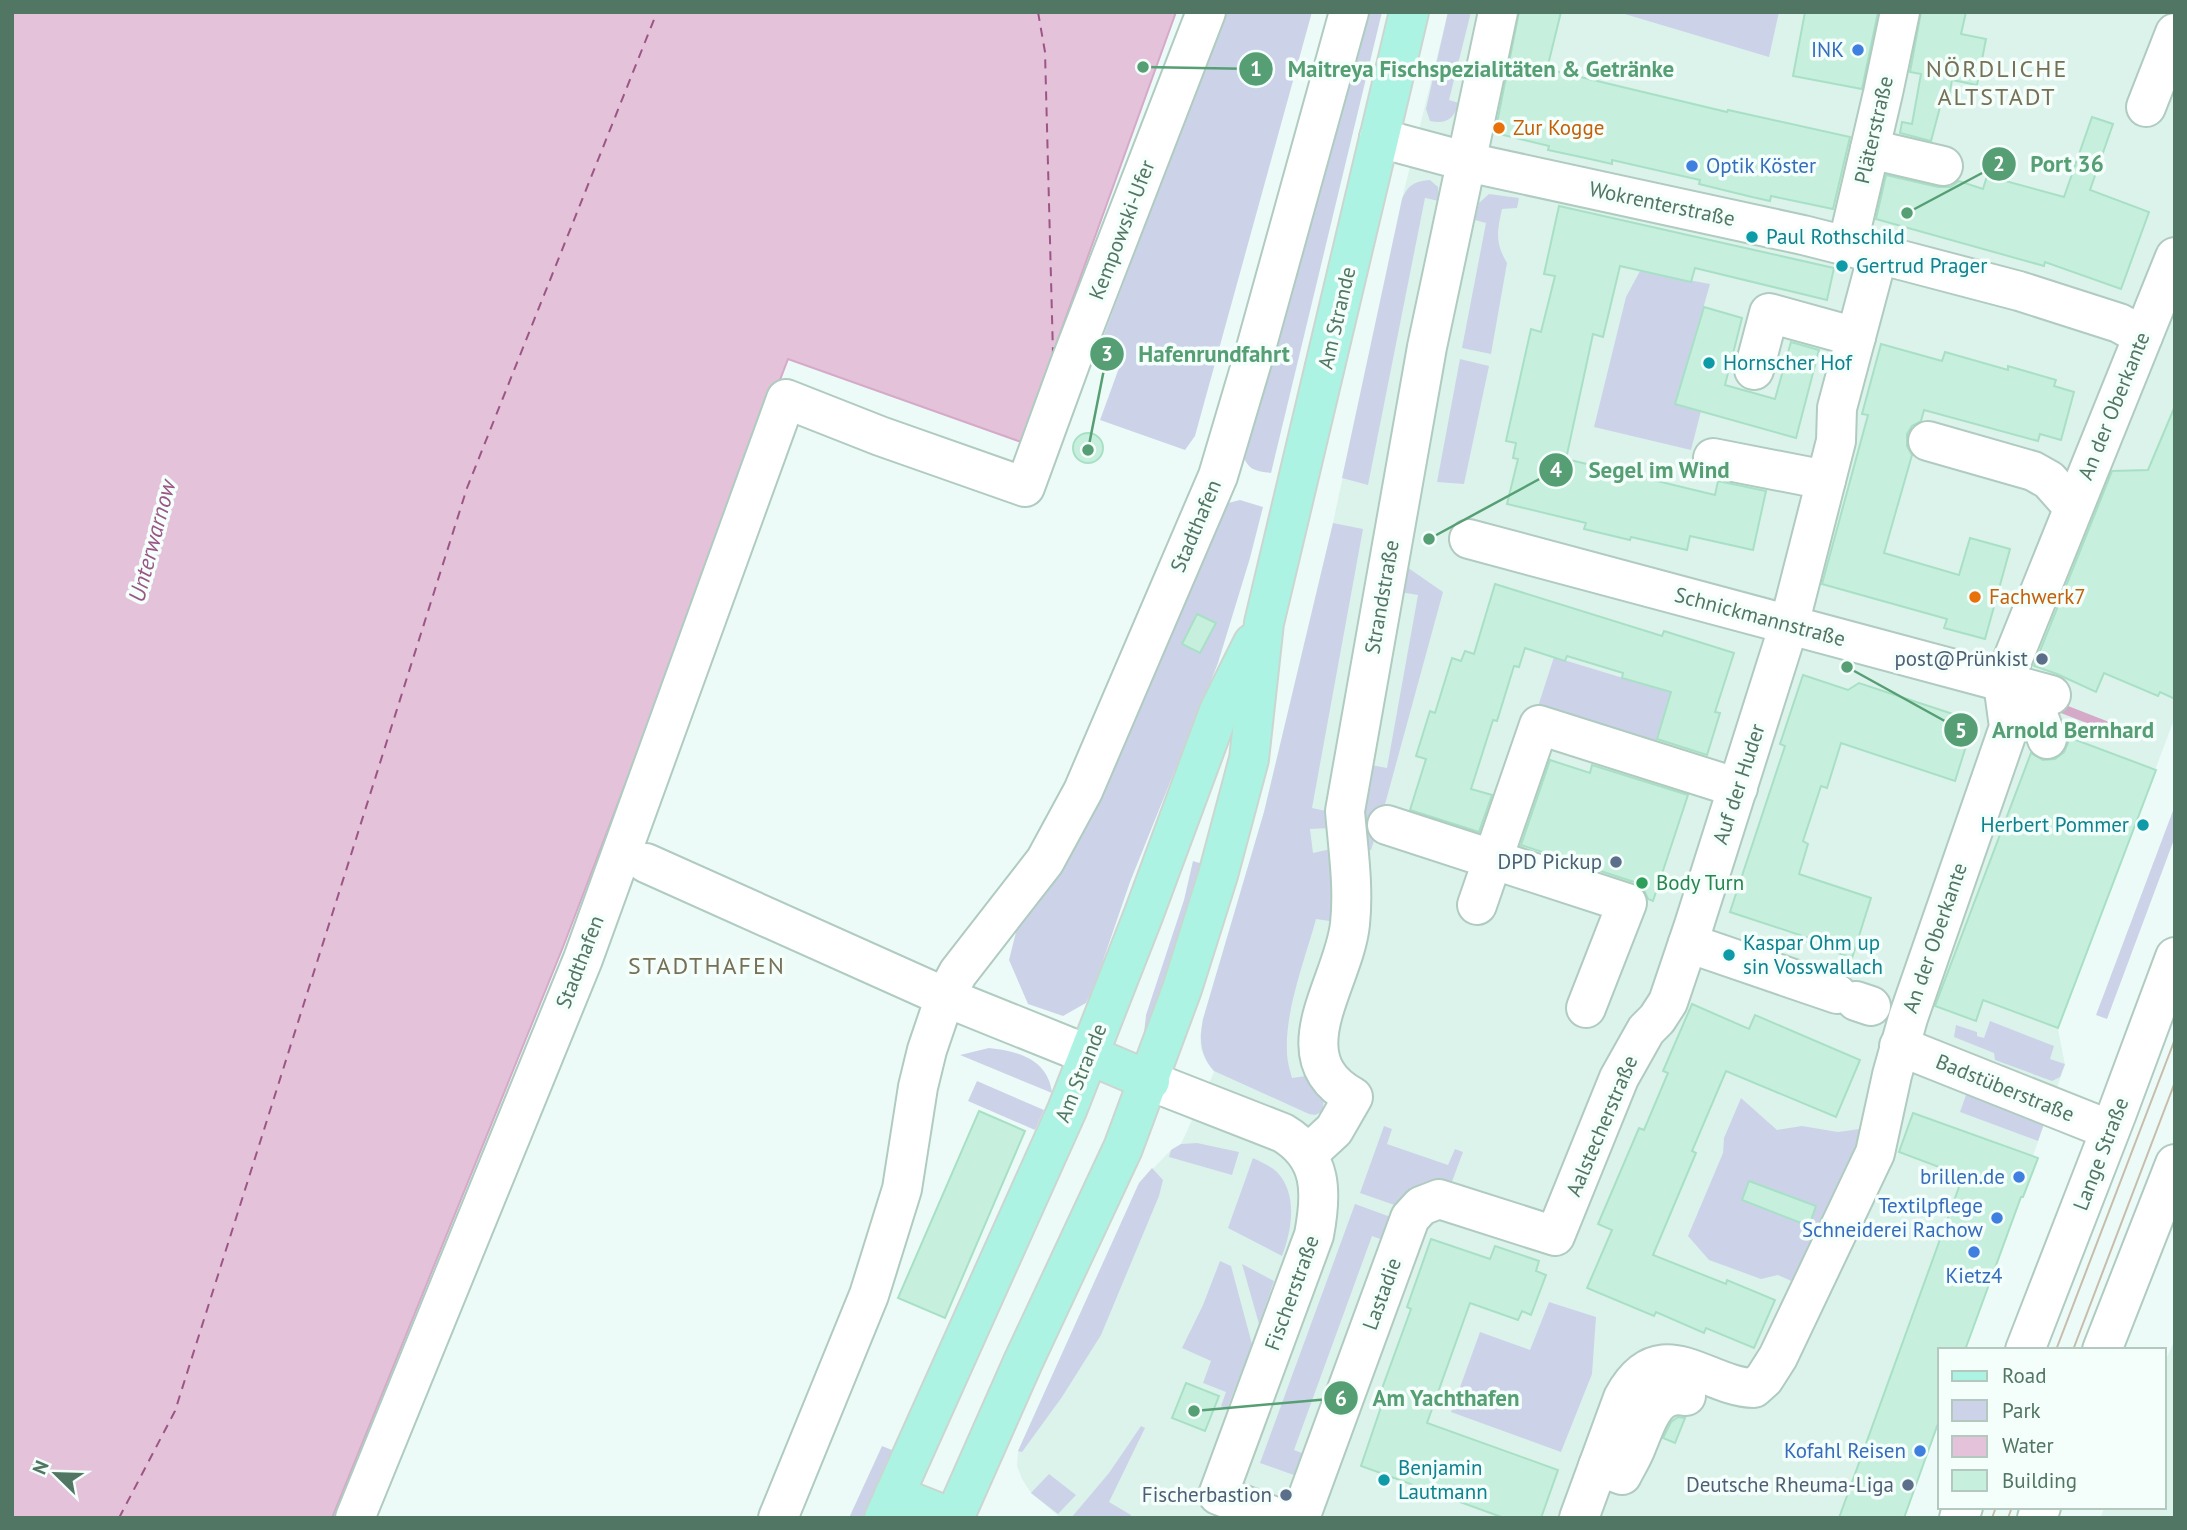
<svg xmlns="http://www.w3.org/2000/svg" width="2187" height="1530" font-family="'PT Sans',sans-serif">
  <rect width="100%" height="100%" fill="#edfbf8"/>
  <g fill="#dcf3eb">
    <path d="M 1448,12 L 2175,12 L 2175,717 L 2058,1029 L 2065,1065 L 2033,1156 L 2038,1158 L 2023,1197 L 2011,1193 L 2014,1215 L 1965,1350 L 1940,1350 L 1940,1418 L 1904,1518 L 1061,1518 L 1031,1493 L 1022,1479 L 1017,1466 L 1018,1451 L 1139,1183 L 1171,1150 L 1181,1144 L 1214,1072 L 1206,1061 L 1201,1049 L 1200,1036 L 1203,1019 L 1264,812 L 1333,523 L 1402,199 Z"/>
    <path d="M 2175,1339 L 2175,1518 L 2100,1518 L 2105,1507 L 2164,1507 L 2164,1364 Z"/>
  </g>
  <g fill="#ccd3e9">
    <path d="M 1226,12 L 1312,12 L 1195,436 L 1185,450 L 1100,420 L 1124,354 L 1100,345 Z"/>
    <path d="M 1363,12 L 1382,12 L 1271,473 C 1253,471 1246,469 1242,450 Z"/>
    <path d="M 1448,12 L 1471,12 L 1449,100 L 1459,103 C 1454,118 1447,125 1430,121 L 1426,109 Z"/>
    <path d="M 1618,12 L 1779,12 L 1769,57 Z"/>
    <path d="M 1430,180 L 1438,187 L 1439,201 L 1425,198 L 1368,485 L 1342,478 L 1402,199 C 1408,185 1415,181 1430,180 Z"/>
    <path d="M 1489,194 L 1519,198 L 1517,208 L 1502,209 C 1497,232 1495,243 1507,263 L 1491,354 L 1462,348 L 1486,223 L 1475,220 L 1479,203 Z"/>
    <path d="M 1640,271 L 1710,284 L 1676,404 L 1701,411 L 1691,450 L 1594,427 L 1626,297 Z"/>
    <path d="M 1460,359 L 1489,366 L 1464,484 L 1437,482 Z"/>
    <path d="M 1240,500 L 1263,507 L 1250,558 L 1218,663 L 1130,882 L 1094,987 L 1086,1003 L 1063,1016 L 1028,1004 L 1009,960 L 1017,928 L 1220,505 Z"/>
    <path d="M 1333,523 L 1363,529 L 1312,808 L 1331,812 L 1330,828 L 1310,829 L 1313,853 L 1331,849 L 1336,922 L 1316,919 C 1305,960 1285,1009 1287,1052 C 1287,1061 1290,1070 1292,1078 L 1306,1076 L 1315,1092 L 1320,1090 C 1324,1098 1325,1104 1321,1112 L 1315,1115 L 1309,1114 L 1214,1071 C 1200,1055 1199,1040 1203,1019 L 1264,812 Z"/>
    <path d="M 1404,565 L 1443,592 L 1381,819 L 1371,850 L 1367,850 L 1365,813 L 1371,765 L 1387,768 L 1418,595 L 1400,592 Z"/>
    <path d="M 1554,657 L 1633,681 L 1684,687 L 1658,737 L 1650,760 L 1533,722 Z"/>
    <path d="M 2174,808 L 2175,837 L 2107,1019 L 2096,1015 Z"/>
    <path d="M 1193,861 L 1206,865 L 1143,1042 L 1146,1015 L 1184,900 Z"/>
    <path d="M 1990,1021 L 2054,1046 L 2050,1059 L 2065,1064 L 2060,1077 L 2052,1081 L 1995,1060 L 1994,1053 L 1954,1037 L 1956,1025 L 1977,1032 L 1977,1036 L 1984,1038 Z"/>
    <path d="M 989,1048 C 1019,1051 1048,1060 1052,1093 L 960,1055 Z"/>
    <path d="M 977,1081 L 1044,1110 L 1035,1130 L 968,1101 Z"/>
    <path d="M 1967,1092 L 2045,1121 L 2038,1141 L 1960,1112 Z"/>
    <path d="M 1741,1098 L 1777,1130 L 1802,1126 L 1838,1132 L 1867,1128 L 1798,1284 L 1778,1275 L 1761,1279 L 1709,1260 L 1688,1236 L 1723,1153 L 1724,1138 Z"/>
    <path d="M 1384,1126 L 1392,1129 L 1387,1144 L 1448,1165 L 1455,1149 L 1463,1152 L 1450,1187 L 1403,1208 L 1360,1193 Z"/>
    <path d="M 1197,1143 L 1239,1152 L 1232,1175 L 1169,1157 L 1171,1150 L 1181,1144 Z"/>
    <path d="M 1253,1158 C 1261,1162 1271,1166 1277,1172 C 1298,1194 1292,1230 1282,1256 L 1228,1228 Z"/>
    <path d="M 1152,1168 L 1163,1180 L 1159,1196 L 1101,1335 L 1062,1397 L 1022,1452 L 1018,1451 L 1139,1183 Z"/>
    <path d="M 1355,1204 L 1399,1220 L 1391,1243 L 1372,1236 L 1294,1450 L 1312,1457 L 1302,1478 L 1260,1463 Z"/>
    <path d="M 1220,1261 L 1231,1266 L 1252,1344 L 1227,1409 L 1221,1406 L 1226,1392 L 1203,1383 L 1211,1361 L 1182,1348 L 1203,1305 Z"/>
    <path d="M 1242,1264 L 1274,1281 L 1259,1324 Z"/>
    <path d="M 1549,1302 L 1596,1317 L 1592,1374 L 1561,1452 L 1451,1412 L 1480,1332 L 1530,1350 Z"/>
    <path d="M 1141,1426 L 1145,1428 L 1109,1502 L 1131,1515 L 1130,1518 L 1071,1518 L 1109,1473 Z"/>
    <path d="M 882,1446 L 892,1450 L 864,1518 L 849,1518 Z"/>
    <path d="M 1049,1474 L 1076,1495 L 1058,1514 L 1031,1493 Z"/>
  </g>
  <path fill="#e4c2da" stroke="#d5a9c8" stroke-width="2" d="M 12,12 L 1176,12 L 1021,442 L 788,359 L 563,947 L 332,1518 L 12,1518 Z"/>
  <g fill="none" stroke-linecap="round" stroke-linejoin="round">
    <path stroke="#d5a9c8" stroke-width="9" d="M 2053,705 L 2117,730"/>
    <g stroke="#9b5686" stroke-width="2" stroke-dasharray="9 7" stroke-linecap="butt">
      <path d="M 1038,12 L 1045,52 L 1053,354"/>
      <path d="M 119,1518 L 175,1411 L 467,488 L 657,12"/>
    </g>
  </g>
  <g fill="#c7efdd" stroke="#a8e0c6" stroke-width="2">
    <path d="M 1519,12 L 1561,12 L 1547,69 L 1727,112 L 1728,110 L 1850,137 L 1833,209 L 1771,196 L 1770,201 L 1752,197 L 1699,184 L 1700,180 L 1612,160 L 1612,164 L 1590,159 L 1548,150 L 1549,146 L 1495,133 Z"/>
    <path d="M 1805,12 L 1878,12 L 1862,89 L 1793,76 Z"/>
    <path d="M 1921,12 L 1966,12 L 1961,34 L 1986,39 L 1977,85 L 1952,80 L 1949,97 L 1943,96 L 1931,141 L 1900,133 L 1902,122 L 1912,124 L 1921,74 L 1910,72 Z"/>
    <path d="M 2092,117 L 2113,124 L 2090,190 L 2149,212 L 2121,289 L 2045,262 L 2044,266 L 1876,219 L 1886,175 L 1938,187 L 1950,187 L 1959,181 L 1983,189 L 1987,176 L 2064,197 Z"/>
    <path d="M 1559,206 L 1834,268 L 1827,300 L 1695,268 L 1691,282 L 1620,266 L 1603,337 L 1593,334 L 1566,459 L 1715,495 L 1718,481 L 1766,491 L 1753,550 L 1690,536 L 1687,550 L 1631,537 L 1630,540 L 1584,529 L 1586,523 L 1507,504 L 1518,459 L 1513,458 L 1516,443 L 1506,441 L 1531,329 L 1541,332 L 1555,276 L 1544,274 Z"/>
    <path d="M 1704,307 L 1742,318 L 1725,385 L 1775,399 L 1791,342 L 1819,350 L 1796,438 L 1675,404 Z"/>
    <path d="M 1881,344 L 1942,361 L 1945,352 L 2008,370 L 2008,366 L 2056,380 L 2054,386 L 2074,392 L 2061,440 L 2040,434 L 2038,441 L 1924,410 L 1921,421 L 1912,426 L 1907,434 L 1907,446 L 1912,455 L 1884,553 L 1959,575 L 1970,538 L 2010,549 L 1985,639 L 1944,628 L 1947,619 L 1822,584 L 1868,415 L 1862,414 Z"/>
    <path d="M 2175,406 L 2175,699 L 2160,692 L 2158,696 L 2104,673 L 2096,692 L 2057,674 L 2034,666 L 2112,471 L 2148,470 Z"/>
    <circle cx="1088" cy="448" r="15"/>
    <path d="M 1495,584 L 1662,636 L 1664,631 L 1734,653 L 1715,712 L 1720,713 L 1707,755 L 1657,739 L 1671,692 L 1622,678 L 1623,673 L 1567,656 L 1565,661 L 1525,648 L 1519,667 L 1514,666 L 1497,721 L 1493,720 L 1471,789 L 1492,795 L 1479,832 L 1410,810 L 1426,759 L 1416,756 L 1430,711 L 1435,713 L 1452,658 L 1461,661 L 1465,651 L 1474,654 Z"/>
    <path d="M 1197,614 L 1216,623 L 1200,653 L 1182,644 Z"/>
    <path d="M 1803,675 L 1848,690 L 1859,683 L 1974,721 L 1955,781 L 1841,743 L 1827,788 L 1821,786 L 1803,841 L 1808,844 L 1799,874 L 1871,898 L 1852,958 L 1807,942 L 1809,938 L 1730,912 L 1785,746 L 1780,744 Z"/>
    <path d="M 2068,737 L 2156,770 L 2058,1028 L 1983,1000 L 1976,1021 L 1935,1006 L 2031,753 L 2043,760 L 2055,759 L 2064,752 L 2068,743 Z"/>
    <path d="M 1550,760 L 1590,773 L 1592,765 L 1688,795 L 1653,901 L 1648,899 L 1643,888 L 1634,882 L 1521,845 Z"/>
    <path d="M 1692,1004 L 1749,1029 L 1755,1015 L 1860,1060 L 1836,1117 L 1726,1071 L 1692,1151 L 1696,1153 L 1653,1255 L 1726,1284 L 1727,1280 L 1775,1300 L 1754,1348 L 1706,1328 L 1704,1333 L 1656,1312 L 1654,1316 L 1587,1288 L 1612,1230 L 1598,1224 L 1639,1128 L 1644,1130 L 1668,1073 L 1663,1071 Z"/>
    <path d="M 979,1111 L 1025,1131 L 945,1318 L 898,1298 Z"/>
    <path d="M 1913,1113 L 2038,1158 L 2023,1197 L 2021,1197 L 1965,1350 L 1940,1350 L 1940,1418 L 1904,1518 L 1839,1518 L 1963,1176 L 1899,1152 Z"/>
    <path d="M 1749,1181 L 1816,1206 L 1809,1226 L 1742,1200 Z"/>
    <path d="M 1431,1239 L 1490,1259 L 1495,1246 L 1539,1261 L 1536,1271 L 1546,1275 L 1531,1315 L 1522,1311 L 1518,1320 L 1470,1303 L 1427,1423 L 1558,1470 L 1541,1518 L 1504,1518 L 1361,1466 L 1381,1407 L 1376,1405 L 1411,1309 L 1407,1307 Z"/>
    <path d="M 1186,1383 L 1219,1396 L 1205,1431 L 1172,1418 Z"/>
    <path d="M 1678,1417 L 1685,1418 L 1675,1443 L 1663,1438 L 1671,1422 Z"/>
  </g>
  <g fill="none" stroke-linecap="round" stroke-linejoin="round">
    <g stroke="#b0cbc0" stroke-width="42">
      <g id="minor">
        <path d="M 2146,107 L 2175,33"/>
        <path d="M 1379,138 L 1476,164 L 1803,235 L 1878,254 L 2019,291 L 2119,323 L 2143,336"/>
        <path d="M 1870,149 L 1943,166"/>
        <path d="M 1847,247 L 1883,93 L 1900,12"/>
        <path d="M 1754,370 L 1769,313 L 1856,337"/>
        <path d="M 1928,441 L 2033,471 L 2049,480 L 2073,507"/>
        <path d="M 1713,458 L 1826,480"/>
        <path d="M 1469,539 L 2051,695"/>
        <path d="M 2005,684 L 2038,715 L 2047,739"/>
        <path d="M 1387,825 L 1627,903 L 1586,1008"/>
        <path d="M 646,863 L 945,997 L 1089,1055"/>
        <path d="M 1477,905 L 1539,725 L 1738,788"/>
        <path d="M 1688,943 L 1837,994"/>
        <path d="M 1856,1001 L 1871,1006"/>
        <path d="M 1899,1046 L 2110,1130"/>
        <path d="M 1150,1081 L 1283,1133 C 1323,1157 1322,1193 1314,1235 L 1218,1495 L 1278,1518"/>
        <path d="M 1308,1154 L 1334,1130 L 1353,1097 C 1280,1057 1344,983 1350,924 C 1354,887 1348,848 1345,811 L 1427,347 L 1498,12"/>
        <path d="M 2025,1350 L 2117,1113 L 2175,957"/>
        <path d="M 2102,1350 L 2175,1164"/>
        <path d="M 1598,1466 L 1622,1475 C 1627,1465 1633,1456 1637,1445 C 1647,1422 1654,1390 1686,1396"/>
        <path d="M 355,1518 L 583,959 L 786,399 L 880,436 L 1025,487 L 1071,361 L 1206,12"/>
        <path d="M 778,1518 L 869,1295 L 902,1189 L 918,1087 L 927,1050 L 945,997 L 958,973 L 1045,861 L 1083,791 L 1218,476 L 1256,348 L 1349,12"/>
        <path d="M 1300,1518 L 1410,1218 L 1421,1206 L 1439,1199 L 1555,1236 L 1619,1078 L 1646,1030 L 1657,1019 L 1668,1002 L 1694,925 L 1789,625 L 1836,441 L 1837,408 L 1878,254"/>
        <path d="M 1579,1518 L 1623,1398 C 1660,1329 1705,1387 1754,1388 L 1764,1379 L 1778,1357 L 1875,1153 L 1892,1075 L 1908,1018 L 2009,727 L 2003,683 L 2175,257"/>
        <path d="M 1959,1518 L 1963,1507"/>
        <path d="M 2037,1518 L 2041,1507"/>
      </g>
    </g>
    <g stroke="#cbd6d0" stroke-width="42">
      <g id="major">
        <path d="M 1089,1055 L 1150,1081"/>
        <path d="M 894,1495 L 952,1518"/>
        <path d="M 884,1518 L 1067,1110 L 1143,916 L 1219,711 L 1253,643"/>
        <path d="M 954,1518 L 1023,1362 L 1123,1148 L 1182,989 L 1218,875 L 1249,759 L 1264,623 L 1409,12"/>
      </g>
    </g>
    <use href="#minor" stroke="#fff" stroke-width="38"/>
    <use href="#major" stroke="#acf3e3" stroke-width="38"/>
    <g stroke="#c6bdab" stroke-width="2">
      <path d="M 2056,1350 L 2175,1039"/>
      <path d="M 2073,1350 L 2175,1082"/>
      <path d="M 1992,1518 L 1996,1507"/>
      <path d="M 2008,1518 L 2012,1507"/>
    </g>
  </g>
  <g fill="#3f7fe0" stroke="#f4fefb" stroke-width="2.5">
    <circle cx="1858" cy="50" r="7"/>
    <circle cx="1692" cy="166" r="7"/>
    <circle cx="2019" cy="1177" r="7"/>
    <circle cx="1997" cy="1218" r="7"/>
    <circle cx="1974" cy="1252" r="7"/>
    <circle cx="1920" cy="1451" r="7"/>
  </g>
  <g fill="#e8710a" stroke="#f4fefb" stroke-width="2.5">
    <circle cx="1499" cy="128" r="7"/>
    <circle cx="1975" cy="597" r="7"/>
  </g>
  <g fill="#0f9aa8" stroke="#f4fefb" stroke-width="2.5">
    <circle cx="1752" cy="237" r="7"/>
    <circle cx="1842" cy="266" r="7"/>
    <circle cx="1709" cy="363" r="7"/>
    <circle cx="2143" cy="825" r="7"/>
    <circle cx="1729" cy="955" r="7"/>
    <circle cx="1384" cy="1480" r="7"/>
  </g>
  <g fill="#5c6f8a" stroke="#f4fefb" stroke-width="2.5">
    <circle cx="2042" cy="659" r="7"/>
    <circle cx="1616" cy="862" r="7"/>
    <circle cx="1908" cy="1485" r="7"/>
    <circle cx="1286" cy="1495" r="7"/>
  </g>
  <circle fill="#2e9e5b" stroke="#f4fefb" stroke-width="2.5" cx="1642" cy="883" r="7"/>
  <g text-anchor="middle" stroke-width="7" stroke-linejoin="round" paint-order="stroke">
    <g font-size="21" fill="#366cbe" stroke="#f4fefb" text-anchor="end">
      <text x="1844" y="57">INK</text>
      <text x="1706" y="173" text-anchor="start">Optik Köster</text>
      <text x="2005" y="1184">brillen.de</text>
      <text x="1983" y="1213">Textilpflege<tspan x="1983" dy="24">Schneiderei Rachow</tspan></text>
      <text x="1974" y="1283" text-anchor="middle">Kietz4</text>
      <text x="1906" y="1458">Kofahl Reisen</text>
    </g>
    <g font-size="21" fill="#c56008" stroke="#f4fefb" text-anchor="start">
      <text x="1513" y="135">Zur Kogge</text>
      <text x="1989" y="604">Fachwerk7</text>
    </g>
    <g font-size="21" fill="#517663" stroke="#f4fefb">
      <text transform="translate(1874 130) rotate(-77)" y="7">Pläterstraße</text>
      <text transform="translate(1662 204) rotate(12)" y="7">Wokrenterstraße</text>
      <text transform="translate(1122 230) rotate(-69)" y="7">Kempowski-Ufer</text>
      <text transform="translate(1337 318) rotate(-77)" y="7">Am Strande</text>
      <text transform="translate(2114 406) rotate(-68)" y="7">An der Oberkante</text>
      <text transform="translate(1196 526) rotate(-67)" y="7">Stadthafen</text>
      <text transform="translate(1382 597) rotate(-80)" y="7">Strandstraße</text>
      <text transform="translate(1760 617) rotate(15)" y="7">Schnickmannstraße</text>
      <text transform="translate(1739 784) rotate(-72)" y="7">Auf der Huder</text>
      <text transform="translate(1935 938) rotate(-71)" y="7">An der Oberkante</text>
      <text transform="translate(580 962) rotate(-69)" y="7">Stadthafen</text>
      <text transform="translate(1081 1073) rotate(-68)" y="7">Am Strande</text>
      <text transform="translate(2005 1088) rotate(22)" y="7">Badstüberstraße</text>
      <text transform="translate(1602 1126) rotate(-67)" y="7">Aalstecherstraße</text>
      <text transform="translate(2101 1154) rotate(-69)" y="7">Lange Straße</text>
      <text transform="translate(1292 1293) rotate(-70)" y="7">Fischerstraße</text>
      <text transform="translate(1382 1294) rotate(-70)" y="7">Lastadie</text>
    </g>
    <g font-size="21" fill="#0d838f" stroke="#f4fefb" text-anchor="start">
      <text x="1766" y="244">Paul Rothschild</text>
      <text x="1856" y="273">Gertrud Prager</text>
      <text x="1723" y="370">Hornscher Hof</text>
      <text x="2129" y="832" text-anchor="end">Herbert Pommer</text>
      <text x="1743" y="950">Kaspar Ohm up<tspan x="1743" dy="24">sin Vosswallach</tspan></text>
      <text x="1398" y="1475">Benjamin<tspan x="1398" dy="24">Lautmann</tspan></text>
    </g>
    <g font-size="21" fill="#4e5e75" stroke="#f4fefb" text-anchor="end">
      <text x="2028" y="666">post@Prünkist</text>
      <text x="1602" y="869">DPD Pickup</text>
      <text x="1894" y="1492">Deutsche Rheuma-Liga</text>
      <text x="1272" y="1502">Fischerbastion</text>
    </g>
    <g font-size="21" fill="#27864d" stroke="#f4fefb" text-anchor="start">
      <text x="1656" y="890">Body Turn</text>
    </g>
    <g font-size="23" font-style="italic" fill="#9b5686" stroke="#f4fefb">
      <text transform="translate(152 541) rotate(-75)" y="8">Unterwarnow</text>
    </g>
    <g font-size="24" letter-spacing="2" fill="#767057" stroke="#f4fefb">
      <text x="1997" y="77">NÖRDLICHE<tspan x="1997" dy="28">ALTSTADT</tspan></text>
      <text x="707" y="974">STADTHAFEN</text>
    </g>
  </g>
  <path fill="none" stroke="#569e73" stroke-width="2.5" d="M1143 67L1256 69M1907 213L1999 164M1088 450L1107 354M1429 539L1556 470M1847 667L1961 730M1194 1411L1341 1398"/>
  <g fill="#569e73" stroke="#f4fefb" stroke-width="2.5">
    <circle cx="1143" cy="67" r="7"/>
    <circle cx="1907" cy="213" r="7"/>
    <circle cx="1088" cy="450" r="7"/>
    <circle cx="1429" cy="539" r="7"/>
    <circle cx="1847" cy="667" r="7"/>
    <circle cx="1194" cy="1411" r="7"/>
    <circle cx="1256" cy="69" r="18"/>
    <circle cx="1999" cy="164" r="18"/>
    <circle cx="1107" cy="354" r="18"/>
    <circle cx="1556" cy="470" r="18"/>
    <circle cx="1961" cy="730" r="18"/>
    <circle cx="1341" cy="1398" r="18"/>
  </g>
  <g font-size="21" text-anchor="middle" font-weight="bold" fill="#fff">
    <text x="1256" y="76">1</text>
    <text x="1999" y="171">2</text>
    <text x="1107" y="361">3</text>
    <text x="1556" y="477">4</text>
    <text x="1961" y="738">5</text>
    <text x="1341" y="1406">6</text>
  </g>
  <g font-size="23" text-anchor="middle" font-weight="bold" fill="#569e73" stroke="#f4fefb" stroke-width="7" stroke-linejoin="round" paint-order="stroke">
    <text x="1481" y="77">Maitreya Fischspezialitäten &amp; Getränke</text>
    <text x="2067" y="172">Port 36</text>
    <text x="1214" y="362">Hafenrundfahrt</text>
    <text x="1659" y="478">Segel im Wind</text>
    <text x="2073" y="738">Arnold Bernhard</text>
    <text x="1446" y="1406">Am Yachthafen</text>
  </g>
  <rect width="2187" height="1530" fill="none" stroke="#517663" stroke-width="28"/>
  <rect x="1938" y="1348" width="228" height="161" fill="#f4fefb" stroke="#b3c8be" stroke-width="2"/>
  <rect x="1952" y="1371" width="35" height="10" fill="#acf3e3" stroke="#b3c8be" stroke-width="2"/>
  <text x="2002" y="1383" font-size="21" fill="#517663">Road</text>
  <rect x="1952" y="1400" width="35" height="21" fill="#ccd3e9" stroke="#b3c8be" stroke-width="2"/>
  <text x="2002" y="1418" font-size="21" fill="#517663">Park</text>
  <rect x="1952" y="1436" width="35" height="21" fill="#e4c2da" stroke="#b3c8be" stroke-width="2"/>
  <text x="2002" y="1453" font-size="21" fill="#517663">Water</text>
  <rect x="1952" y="1470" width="35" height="21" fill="#c7efdd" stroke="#b3c8be" stroke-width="2"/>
  <text x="2002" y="1488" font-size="21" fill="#517663">Building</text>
  <g transform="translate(56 1474) rotate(293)" stroke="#f4fefb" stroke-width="5" paint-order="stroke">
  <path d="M0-5L12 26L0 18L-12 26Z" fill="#517663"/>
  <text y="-10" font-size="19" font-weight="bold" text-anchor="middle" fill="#517663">N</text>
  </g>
</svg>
